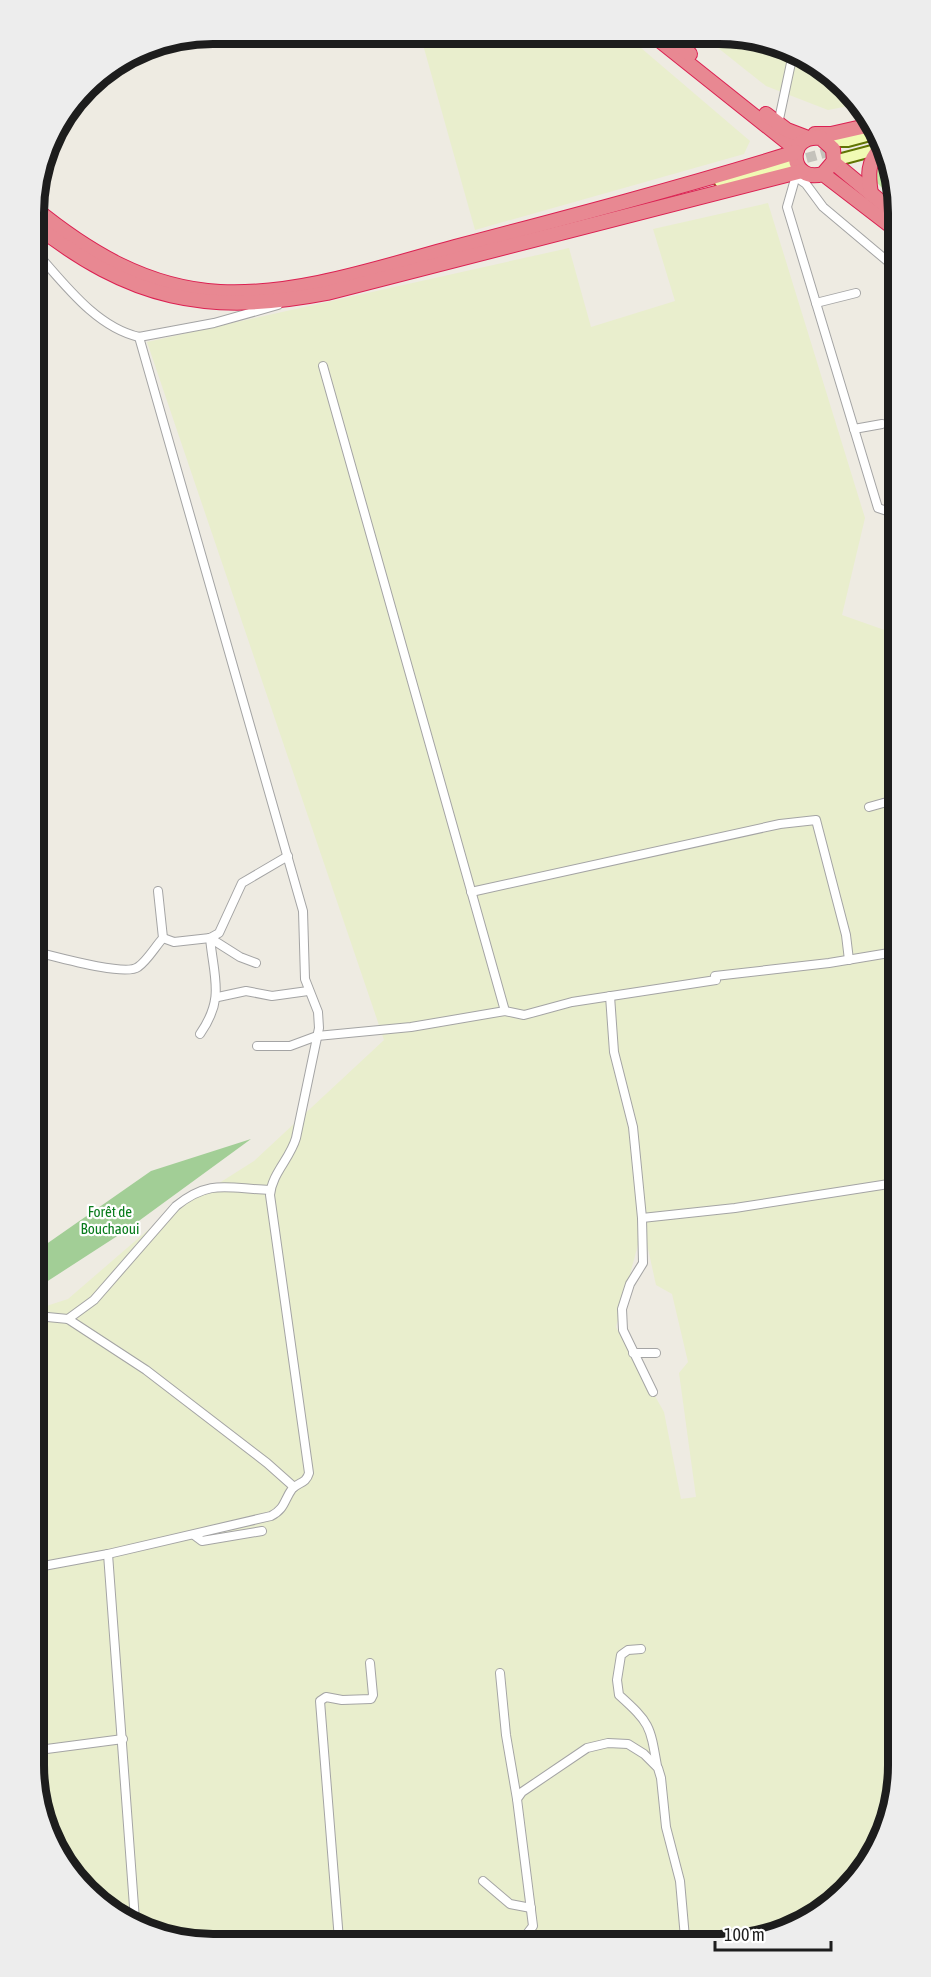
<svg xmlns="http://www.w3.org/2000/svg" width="931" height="1977" font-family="'Asap Condensed',sans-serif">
  <rect width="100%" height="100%" fill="#eeebe2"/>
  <g fill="#e9eecd" fill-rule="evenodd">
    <path d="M 420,34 L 627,36 L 750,141 L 744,154 L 475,230 Z"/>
    <path d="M 703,36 L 753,36 L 837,78 L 859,104 L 828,110 L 766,86 Z"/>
    <path d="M 768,203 L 865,518 L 842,615 L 893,633 L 898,1777 L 884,1833 L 861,1874 L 818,1914 L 765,1938 L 178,1941 L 94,1899 L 63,1864 L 39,1811 L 37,1309 L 68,1299 L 156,1223 L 254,1161 L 384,1040 L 147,342 L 569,248 L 591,327 L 675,301 L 653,229 ZM 643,1226 L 656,1285 L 672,1294 L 688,1362 L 679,1373 L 696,1497 L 681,1499 L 664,1412 L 616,1327 Z"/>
  </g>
  <path fill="#c3eaa7" d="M 887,155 L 892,166 L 892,197 L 876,182 L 875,168 Z"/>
  <path fill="#a2ce96" d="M 251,1139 L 125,1231 L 37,1288 L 37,1247 L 45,1245 L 151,1171 Z"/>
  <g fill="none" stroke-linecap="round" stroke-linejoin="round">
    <path stroke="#c4c2bb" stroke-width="10" stroke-dasharray="10 5" stroke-linecap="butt" d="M 792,162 L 839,149"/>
    <g stroke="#a4a4a4" stroke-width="10">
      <g id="street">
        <path d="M 778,124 L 791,63"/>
        <path d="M 797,172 L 787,207 L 878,508 L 887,511 L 893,509"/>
        <path d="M 796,177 L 806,184 L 823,207 L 892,265"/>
        <path d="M 34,250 C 63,282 95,327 139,337 L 214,323 L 278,305"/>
        <path d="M 816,303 L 856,293"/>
        <path d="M 323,366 L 505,1011"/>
        <path d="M 854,429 L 882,424"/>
        <path d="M 869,807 L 894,800"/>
        <path d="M 471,892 L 780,824 L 816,820 L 846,935 L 849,960"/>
        <path d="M 163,938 L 174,942 L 210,938 L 219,933 L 242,883 L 288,856"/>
        <path d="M 210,938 L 240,957 L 256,963"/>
        <path d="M 36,952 C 54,956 125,977 138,967 C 147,961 155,947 163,938 L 158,891"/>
        <path d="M 715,976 L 829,963 L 895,952"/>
        <path d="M 610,996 L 614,1052 L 633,1127 L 642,1218 L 643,1263 L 630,1284 L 622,1309 L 623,1330 L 653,1392"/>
        <path d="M 218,997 L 246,991 L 272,996 L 308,991"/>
        <path d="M 200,1034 C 225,998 214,979 210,938"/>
        <path d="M 257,1046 L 290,1046 L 317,1036 L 411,1027 L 505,1011 L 524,1015 L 572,1002 L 716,980"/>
        <path d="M 642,1218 L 735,1208 L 895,1183"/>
        <path d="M 37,1316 L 68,1319 L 146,1370 L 267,1463 L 294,1487"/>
        <path d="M 68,1319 L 94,1300 L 176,1206 C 211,1178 229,1189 270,1190"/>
        <path d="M 633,1353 L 656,1353"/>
        <path d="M 194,1535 L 202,1541 L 262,1531"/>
        <path d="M 108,1554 L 135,1920"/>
        <path d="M 38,1567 L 108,1554 L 271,1516 C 285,1509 284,1500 292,1489 C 298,1482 306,1484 309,1473 L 270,1195 C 272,1173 290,1159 296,1138 L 319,1028 L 318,1012 L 305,979 L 303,911 L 139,337"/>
        <path d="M 641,1649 L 628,1650 L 621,1655 L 617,1680 L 619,1695 C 650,1723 650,1725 657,1766"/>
        <path d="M 500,1673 L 506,1735 L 517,1799"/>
        <path d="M 39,1750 L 123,1739"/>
        <path d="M 483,1881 L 510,1904 L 531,1908"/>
        <path d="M 425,1939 L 427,1936"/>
        <path d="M 523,1939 L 533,1926 L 517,1799 L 522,1792 L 587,1748 L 608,1743 L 628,1744 L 644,1754 L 658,1768 L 661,1778 L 666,1827 L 680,1881 L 685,1938"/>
        <path d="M 339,1940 L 320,1701 L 326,1697 L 342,1700 L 371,1699 L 373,1695 L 370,1663"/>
      </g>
    </g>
    <g stroke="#607503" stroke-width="14">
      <g id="secondary">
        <path d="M 827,141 L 848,141 L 878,133"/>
        <path d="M 834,161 L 883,148"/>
        <path d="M 720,182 L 792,162"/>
      </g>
    </g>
    <g stroke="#db2152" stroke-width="16">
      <g id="highway">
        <path d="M 654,36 L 797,150"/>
        <path d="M 670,36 L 690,54"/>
        <path d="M 766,114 L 787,130 L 808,138"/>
        <path d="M 815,134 L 831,134 L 875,124"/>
        <path d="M 833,162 L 892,211"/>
        <path d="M 823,174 L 834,161 L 833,149 L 821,138 C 785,133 789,184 823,174 L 892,227"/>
        <path d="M 871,194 C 868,175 867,162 881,148"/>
        <path d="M 33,207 C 88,252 147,288 220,292 C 297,296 381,267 455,247 C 569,217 683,187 796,152"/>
        <path d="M 33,223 C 130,300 207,316 327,293 L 802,171"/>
      </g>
    </g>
    <use href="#street" stroke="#fff" stroke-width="8"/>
    <use href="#secondary" stroke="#f1fab4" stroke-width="10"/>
    <use href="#highway" stroke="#e88892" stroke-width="14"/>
  </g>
  <g text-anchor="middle" stroke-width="4.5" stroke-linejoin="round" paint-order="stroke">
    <g font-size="15" fill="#097c1c" stroke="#fff">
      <text x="110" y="1217">Forêt de<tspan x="110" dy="17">Bouchaoui</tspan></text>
    </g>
  </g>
  <path d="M0 0H931V1977H0ZM213 44H719A169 169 0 0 1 888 213V1765A169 169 0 0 1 719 1934H213A169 169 0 0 1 44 1765V213A169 169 0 0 1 213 44Z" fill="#ededed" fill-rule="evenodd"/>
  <path fill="none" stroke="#1d1d1d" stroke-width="8" d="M213 44H719A169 169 0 0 1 888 213V1765A169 169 0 0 1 719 1934H213A169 169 0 0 1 44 1765V213A169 169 0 0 1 213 44Z"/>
  <path d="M715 1941v9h116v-9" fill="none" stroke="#1d1d1d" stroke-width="3"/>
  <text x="724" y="1941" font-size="18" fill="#1d1d1d" stroke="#ffffff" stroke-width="4.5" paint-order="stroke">100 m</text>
</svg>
